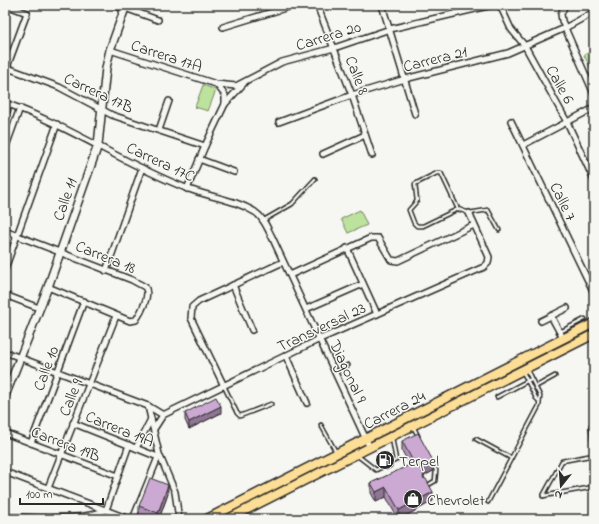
<svg xmlns="http://www.w3.org/2000/svg" width="599" height="524" font-family="'Indie Flower',sans-serif">
  <rect width="100%" height="100%" fill="#f6f6f2"/>
  <filter id="ink" filterUnits="userSpaceOnUse"><feTurbulence type="fractalNoise" baseFrequency=".025" numOctaves="2"/><feDisplacementMap in="SourceGraphic" scale="8" xChannelSelector="R" yChannelSelector="G"/><feConvolveMatrix kernelMatrix="1 2 1 2 8 2 1 2 1" color-interpolation-filters="sRGB"/></filter>
  <g filter="url(#ink)">
    <g fill="#bce29d" stroke="#748664">
      <path d="M 594,50 L 594,75 L 584,55 Z"/>
      <path d="M 203,85 L 216,90 L 208,111 L 195,107 Z"/>
      <path d="M 360,210 L 367,225 L 348,233 L 341,219 Z"/>
    </g>
    <g fill="none" stroke-linecap="round" stroke-linejoin="round">
      <g stroke="#2b2b2b" stroke-width="5.5">
        <g id="lane">
          <path d="M 458,209 L 423,226 L 417,226 L 414,223 L 409,210 L 417,201 L 415,184 L 437,173 L 441,173 L 458,209 L 469,213 L 488,210 L 499,230"/>
          <path d="M 264,220 L 292,204 L 315,179"/>
          <path d="M 560,332 L 585,319"/>
          <path d="M 335,372 L 348,365"/>
          <path d="M 523,372 L 536,398 L 539,401"/>
          <path d="M 224,386 L 237,413 L 240,416 L 271,404"/>
          <path d="M 535,387 L 555,376"/>
          <path d="M 497,397 L 531,379"/>
          <path d="M 594,420 L 591,426 L 594,454"/>
          <path d="M 321,425 L 336,452"/>
          <path d="M 413,426 L 418,436"/>
          <path d="M 476,439 L 511,458"/>
          <path d="M 358,456 L 376,470 L 384,466"/>
          <path d="M 390,463 L 396,460 L 392,438"/>
          <path d="M 428,485 L 435,481 L 436,470 L 432,463"/>
          <path d="M 543,496 L 562,461 L 594,455"/>
          <path d="M 543,496 L 594,487"/>
          <path d="M 488,502 L 539,406 L 540,396 L 527,370"/>
        </g>
      </g>
      <g stroke="#2b2b2b" stroke-width="8">
        <g id="street">
          <path d="M 6,5 L 27,13"/>
          <path d="M 317,5 L 352,95 L 372,155"/>
          <path d="M 382,5 L 415,114"/>
          <path d="M 500,5 L 511,29 L 525,46 L 567,122 L 594,180"/>
          <path d="M 565,5 L 561,14 L 562,21 L 594,94"/>
          <path d="M 126,6 L 125,8 L 158,20"/>
          <path d="M 223,27 L 295,5"/>
          <path d="M 110,50 L 216,84 L 236,86 L 282,62 L 334,48 L 390,29 L 492,5"/>
          <path d="M 5,67 L 59,87 L 112,115 L 205,146"/>
          <path d="M 7,67 L 27,13"/>
          <path d="M 217,85 L 225,95 L 225,104"/>
          <path d="M 5,103 C 68,125 124,164 186,188 C 209,197 234,199 255,212 C 264,218 267,228 272,237 L 370,448"/>
          <path d="M 511,121 L 594,293"/>
          <path d="M 279,122 L 352,95 L 405,79 L 508,53 L 565,28 L 594,12"/>
          <path d="M 159,130 L 169,101"/>
          <path d="M 523,145 L 594,108"/>
          <path d="M 5,149 L 20,108"/>
          <path d="M 323,154 L 365,135"/>
          <path d="M 199,159 L 234,172"/>
          <path d="M 187,189 L 205,146 L 225,104 L 244,83"/>
          <path d="M 5,231 L 132,280 L 145,287 C 151,295 141,312 136,320 L 130,321 L 48,287"/>
          <path d="M 347,248 L 377,314"/>
          <path d="M 5,269 L 57,124"/>
          <path d="M 106,271 L 142,168"/>
          <path d="M 290,275 L 371,238 L 378,238 L 391,260 L 398,261 L 474,225"/>
          <path d="M 233,285 L 252,330"/>
          <path d="M 5,295 L 39,308"/>
          <path d="M 306,309 L 363,284"/>
          <path d="M 551,316 L 563,338"/>
          <path d="M 541,321 L 567,308"/>
          <path d="M 5,352 L 148,406 L 163,415"/>
          <path d="M 286,356 L 307,403"/>
          <path d="M 224,386 L 191,318 L 192,307 L 199,301 L 283,262"/>
          <path d="M 148,406 L 159,454 L 175,492 L 179,519"/>
          <path d="M 73,423 L 158,457"/>
          <path d="M 154,429 L 163,415 L 320,339 L 484,267 L 488,263 L 489,257 L 469,213"/>
          <path d="M 5,433 L 118,476"/>
          <path d="M 31,443 L 84,301"/>
          <path d="M 136,448 L 151,419"/>
          <path d="M 5,472 L 129,519"/>
          <path d="M 48,488 L 116,316"/>
          <path d="M 5,517 C 33,517 81,522 106,510 L 129,445"/>
          <path d="M 133,519 L 159,455"/>
        </g>
      </g>
      <g stroke="#2b2b2b" stroke-width="10">
        <path id="secondary" d="M 5,396 L 48,287 L 98,145 L 106,68 L 110,50 L 125,8 L 116,5"/>
      </g>
      <g stroke="#2b2b2b" stroke-width="11">
        <g id="primary">
          <path d="M 207,519 L 594,323"/>
          <path d="M 228,519 L 594,334"/>
        </g>
      </g>
      <use href="#lane" stroke="#f6f6f2" stroke-width="2.5"/>
      <use href="#street" stroke="#f6f6f2" stroke-width="5"/>
      <use href="#secondary" stroke="#f6f6f2" stroke-width="7"/>
      <use href="#primary" stroke="#fdde96" stroke-width="8"/>
    </g>
    <g fill="#af91b5" stroke="#2b2b2b">
      <path d="M 185,413 L 221,413 L 189,429 L 185,420 Z"/>
      <path d="M 402,441 L 433,471 L 424,476 L 424,478 L 433,501 L 400,519 L 398,519 L 386,497 L 376,502 L 371,493 L 371,483 L 410,465 L 402,451 Z"/>
      <path d="M 379,455 L 388,462 L 392,467 L 386,470 L 386,465 L 382,464 L 379,457 Z"/>
      <path d="M 168,494 L 159,519 L 148,519 L 139,516 L 139,506 Z"/>
    </g>
    <g fill="#8f7694" stroke="#2b2b2b">
      <path d="M 11,109 L 11,111 L 5,125 L 5,122 Z"/>
      <path d="M 221,406 L 221,413 L 189,429 L 189,422 Z"/>
      <path d="M 433,461 L 433,471 L 424,476 L 424,484 L 420,468 Z"/>
      <path d="M 392,464 L 392,467 L 386,470 L 386,468 Z"/>
      <path d="M 168,485 L 168,494 L 159,519 L 158,519 L 158,513 Z"/>
      <path d="M 386,487 L 386,497 L 376,502 L 376,492 Z"/>
      <path d="M 433,492 L 433,501 L 400,519 L 399,519 L 399,510 Z"/>
    </g>
    <g fill="#cca9d3" stroke="#2b2b2b">
      <path d="M 5,107 L 11,109 L 5,122 Z"/>
      <path d="M 216,397 L 221,406 L 189,422 L 185,413 Z"/>
      <path d="M 418,433 L 433,461 L 420,468 L 424,474 L 423,478 L 426,479 L 433,492 L 399,510 L 386,487 L 376,492 L 371,483 L 414,463 L 402,441 Z"/>
      <path d="M 382,453 L 386,453 L 389,458 L 388,462 L 392,464 L 386,468 L 387,463 L 382,461 L 379,455 Z"/>
      <path d="M 150,478 L 168,485 L 158,513 L 139,506 Z"/>
    </g>
  </g>
  <defs>
    <g id="fuel-disc" transform="scale(1)"><circle r="9.5" fill="#2b2b2b" stroke="#f6f6f2"/><path d="M-5.5-6h7V0h2V4h1.3V-2.5L3-4.5l.8-.8L6-3V5H2.5V1h-1V6h-7ZM-4.2-4.7v3.2H.2V-4.7Z" fill="#fff"/></g>
    <g id="shop-disc" transform="scale(1)"><circle r="9.5" fill="#2b2b2b" stroke="#f6f6f2"/><path d="M-5-2.5h2.3a2.7 3.5 0 0 1 5.4 0H5L5.5 6h-11ZM-1.5-2.5h3a1.5 2.3 0 0 0-3 0Z" fill="#fff"/></g>
  </defs>
  <g fill-rule="evenodd">
    <use href="#fuel-disc" x="385" y="460"/>
    <use href="#shop-disc" x="413" y="499"/>
  </g>
  <g text-anchor="middle" stroke-width="3" stroke-linejoin="round" paint-order="stroke">
    <g font-size="16" fill="#2b2b2b" stroke="#f6f6f2">
      <text transform="translate(328 35) rotate(-17)" y="6">Carrera 20</text>
      <text transform="translate(167 55) rotate(18)" y="6">Carrera 17A</text>
      <text transform="translate(435 58) rotate(-14)" y="6">Carrera 21</text>
      <text transform="translate(358 75) rotate(69)" y="6">Calle 8</text>
      <text transform="translate(561 84) rotate(61)" y="6">Calle 6</text>
      <text transform="translate(99 92) rotate(25)" y="6">Carrera 17B</text>
      <text transform="translate(161 161) rotate(25)" y="6">Carrera 17C</text>
      <text transform="translate(64 199) rotate(-71)" y="6">Calle 11</text>
      <text transform="translate(564 201) rotate(64)" y="6">Calle 7</text>
      <text transform="translate(106 256) rotate(22)" y="6">Carrera 18</text>
      <text transform="translate(321 326) rotate(-25)" y="6">Transversal 23</text>
      <text transform="translate(45 368) rotate(-70)" y="6">Calle 10</text>
      <text transform="translate(349 371) rotate(65)" y="6">Diagonal 9</text>
      <text transform="translate(70 397) rotate(-68)" y="6">Calle 9</text>
      <text transform="translate(394 409) rotate(-27)" y="6">Carrera 24</text>
      <text transform="translate(120 428) rotate(22)" y="6">Carrera 19A</text>
      <text transform="translate(66 443) rotate(21)" y="6">Carrera 19B</text>
    </g>
    <g font-size="16" fill="#2b2b2b" stroke="#f6f6f2" text-anchor="start">
      <text x="399" y="466">Terpel</text>
      <text x="427" y="505">Chevrolet</text>
    </g>
  </g>
  <rect width="599" height="524" fill="none" stroke="#f6f6f2" stroke-width="20"/>
  <rect x="10" y="10" width="579" height="504" fill="none" stroke="#2b2b2b" stroke-width="1.5" filter="url(#ink)"/>
  <g transform="translate(561 486) rotate(197)" stroke="#f6f6f2" stroke-width="3" paint-order="stroke">
  <path d="M0-3L7 15L0 10L-7 15Z" fill="#2b2b2b"/>
  <text y="-6" font-size="11" font-weight="bold" text-anchor="middle" fill="#2b2b2b">N</text>
  </g>
  <path d="M20 498v6h83v-6" fill="none" stroke="#2b2b2b" stroke-width="2"/>
  <text x="26" y="498" font-size="12" fill="#2b2b2b" stroke="#f6f6f2" stroke-width="3" paint-order="stroke">100 m</text>
</svg>
